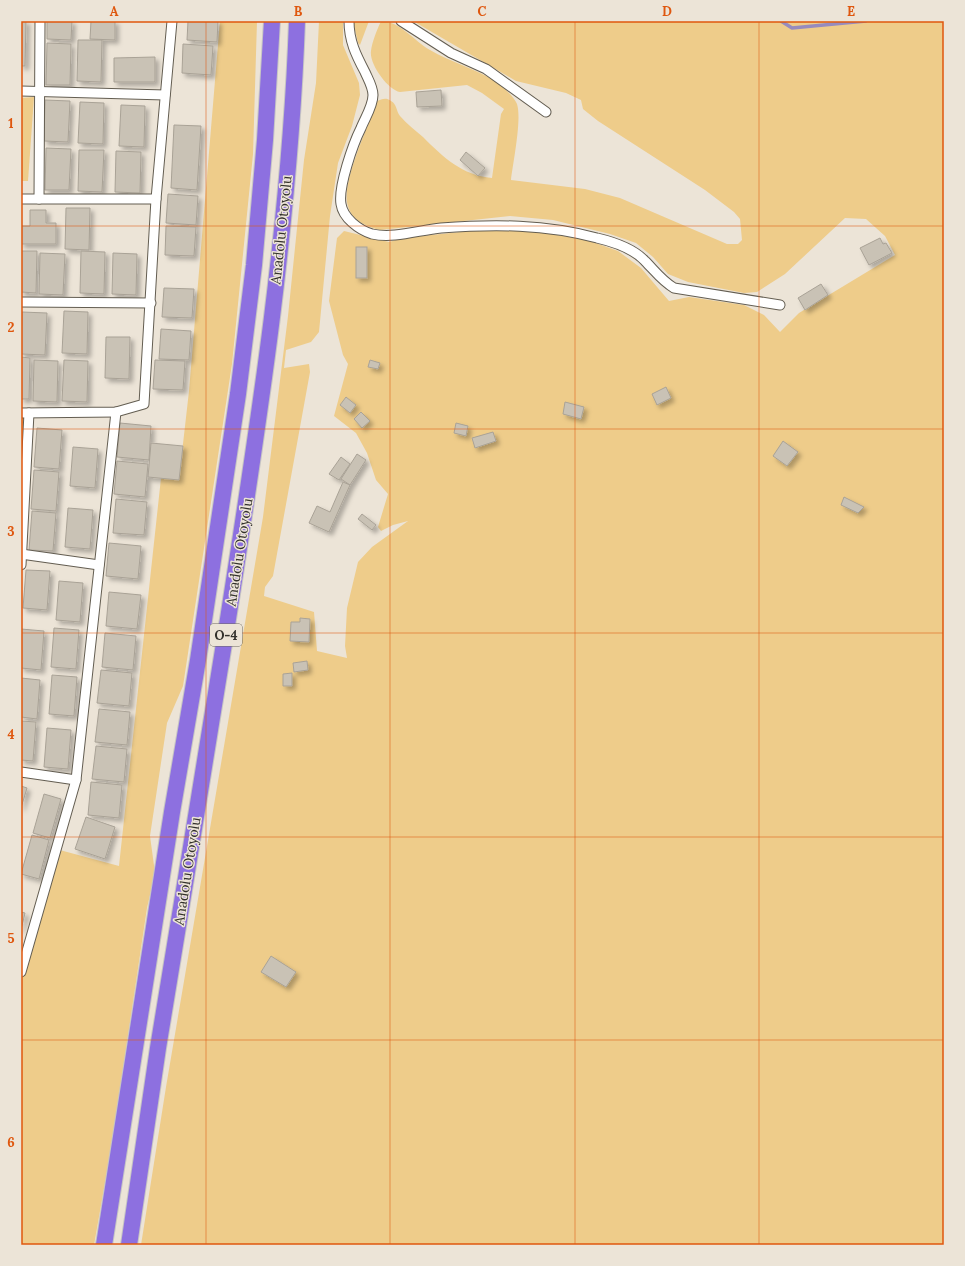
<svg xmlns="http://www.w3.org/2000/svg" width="965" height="1266" font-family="Lora,serif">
  <defs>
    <filter id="shadow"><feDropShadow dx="3.5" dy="3.5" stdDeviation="2" flood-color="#0004"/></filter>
  </defs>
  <rect width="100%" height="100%" fill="#ece4d7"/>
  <g fill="#eecc8a">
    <path d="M 220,21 L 257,21 L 253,154 L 232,364 L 183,686 L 167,723 L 150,836 L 155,873 L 147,908 L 112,1143 L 94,1245 L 21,1245 L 21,972 L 56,849 L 119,866 L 161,478 L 179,479 L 189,391 Z"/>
    <path d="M 319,21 L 343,21 L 343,45 L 359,83 L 360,95 L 352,126 L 338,163 L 330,216 L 319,332 L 311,342 L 286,350 L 284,368 L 309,364 L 310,372 L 273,576 L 265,587 L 264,596 L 314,612 L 317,651 L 347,658 L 345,646 L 347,608 L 358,562 L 372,547 L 408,521 L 393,525 L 381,531 L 378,527 L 388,494 L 376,480 L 367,453 L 356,433 L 334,416 L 348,364 L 343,355 L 329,301 L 337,238 L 344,231 L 389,242 L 402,238 L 480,230 L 510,229 L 552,234 L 590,241 L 618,251 L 641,268 L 669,301 L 689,297 L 744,305 L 764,315 L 780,332 L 799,313 L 895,255 L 885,236 L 866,219 L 845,218 L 785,274 L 757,292 L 744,293 L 688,282 L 668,274 L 653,257 L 636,243 L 610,234 L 553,220 L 510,216 L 380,230 C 365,226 350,220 347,202 C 343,179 369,125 377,101 C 382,99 386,97 391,101 C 397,104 396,111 400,116 C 407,124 415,130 423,137 C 444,158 462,175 492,178 L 501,114 L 504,109 L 482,93 L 467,85 L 400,92 C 388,90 369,64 371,51 C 372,42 377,30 381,21 C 400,21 414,41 430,50 C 450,62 474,68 493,80 C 501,85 514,96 517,104 C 522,119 513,163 511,180 L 585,189 L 620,198 L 727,244 L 738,244 L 742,240 L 740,219 L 734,212 L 705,190 L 598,121 L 583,109 L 581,100 L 566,93 L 516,81 L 413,21 L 944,21 L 944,1245 L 141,1245 L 166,1087 L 263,517 L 288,316 L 304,160 L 316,83 Z"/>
    <path d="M 353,21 L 369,21 L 360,45 L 358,43 Z"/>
    <path d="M 34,97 L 28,181 L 21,181 L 21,98 Z"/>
    <path d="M 21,413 L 29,413 L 21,554 Z"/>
  </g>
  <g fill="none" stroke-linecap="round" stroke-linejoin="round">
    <path stroke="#968bbe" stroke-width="3.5" d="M 781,21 L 792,28 L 866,21"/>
  </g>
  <g fill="#c9c2b5" stroke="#a9a296" filter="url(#shadow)">
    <path d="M 21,21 L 26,21 L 25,66 L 21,66 Z"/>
    <path d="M 47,21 L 72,21 L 71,40 L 47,39 Z"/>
    <path d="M 91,21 L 115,21 L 115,40 L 90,39 Z"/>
    <path d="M 188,21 L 218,21 L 217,42 L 187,40 Z"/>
    <path d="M 78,40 L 102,40 L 101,82 L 77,81 Z"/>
    <path d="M 47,43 L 71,44 L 70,85 L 46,85 Z"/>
    <path d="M 183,44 L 213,46 L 211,75 L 182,73 Z"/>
    <path d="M 155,57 L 155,82 L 114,82 L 114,58 Z"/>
    <path d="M 441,90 L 442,106 L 417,107 L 416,92 Z"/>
    <path d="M 45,100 L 70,101 L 68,142 L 44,141 Z"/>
    <path d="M 80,102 L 104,103 L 103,144 L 78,143 Z"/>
    <path d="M 121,105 L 145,106 L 144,147 L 119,146 Z"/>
    <path d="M 174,125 L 201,126 L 197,190 L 171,188 Z"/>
    <path d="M 46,148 L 71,149 L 69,190 L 45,190 Z"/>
    <path d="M 79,150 L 104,150 L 102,192 L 78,191 Z"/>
    <path d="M 116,151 L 141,152 L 140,193 L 115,192 Z"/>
    <path d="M 466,152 L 485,168 L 478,176 L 460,160 Z"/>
    <path d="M 168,194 L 198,196 L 196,225 L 166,223 Z"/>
    <path d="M 66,208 L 90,208 L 89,250 L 65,249 Z"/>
    <path d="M 30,210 L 46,210 L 46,223 L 56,223 L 56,244 L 21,244 L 21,226 L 30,226 Z"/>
    <path d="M 166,226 L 196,227 L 194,256 L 165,255 Z"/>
    <path d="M 880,238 L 883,244 L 886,243 L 892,253 L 869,265 L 860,248 Z"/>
    <rect x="356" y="247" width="11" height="31"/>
    <path d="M 21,251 L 37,251 L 36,293 L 21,292 Z"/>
    <path d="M 81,251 L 105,252 L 104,294 L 80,293 Z"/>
    <path d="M 40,253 L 65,254 L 63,295 L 39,294 Z"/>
    <path d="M 113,253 L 137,254 L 136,295 L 112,294 Z"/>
    <path d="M 821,284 L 828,295 L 805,310 L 798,298 Z"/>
    <path d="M 164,288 L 194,289 L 192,318 L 162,317 Z"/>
    <path d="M 64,311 L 88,312 L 87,354 L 62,353 Z"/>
    <path d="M 22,312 L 47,313 L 45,355 L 21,354 Z"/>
    <path d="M 161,329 L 191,331 L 189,360 L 159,359 Z"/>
    <path d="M 106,337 L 130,337 L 129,379 L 105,378 Z"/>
    <path d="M 21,357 L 30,358 L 29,399 L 21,399 Z"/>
    <path d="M 34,360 L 58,361 L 57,402 L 33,401 Z"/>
    <path d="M 64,360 L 88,361 L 87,402 L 62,401 Z"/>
    <path d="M 155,360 L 185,361 L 183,390 L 153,389 Z"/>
    <path d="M 370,360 L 380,363 L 378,369 L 368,367 Z"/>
    <path d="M 666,387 L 671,398 L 657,405 L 652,394 Z"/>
    <path d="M 346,397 L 356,405 L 350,413 L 340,405 Z"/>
    <path d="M 565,402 L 584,407 L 581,419 L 563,414 Z"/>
    <path d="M 361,412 L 370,421 L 362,428 L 354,419 Z"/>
    <path d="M 120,423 L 151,426 L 149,460 L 117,457 Z"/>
    <path d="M 456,423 L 468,426 L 466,436 L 454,433 Z"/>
    <path d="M 37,428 L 62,430 L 59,469 L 34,467 Z"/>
    <path d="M 493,432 L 496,441 L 475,448 L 472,438 Z"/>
    <path d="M 783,441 L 798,452 L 787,466 L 773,456 Z"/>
    <path d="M 151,443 L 183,446 L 179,480 L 148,477 Z"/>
    <path d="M 73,447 L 98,449 L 95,488 L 70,486 Z"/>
    <path d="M 357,454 L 366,460 L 350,485 L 341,479 Z"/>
    <path d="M 341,457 L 350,464 L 339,480 L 329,474 Z"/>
    <path d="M 117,461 L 148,464 L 145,497 L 114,494 Z"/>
    <path d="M 34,470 L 59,472 L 56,511 L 31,509 Z"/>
    <path d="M 343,482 L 350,485 L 329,532 L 309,523 L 317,506 L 330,512 Z"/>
    <path d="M 844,497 L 864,507 L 858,513 L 841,505 Z"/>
    <path d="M 116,499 L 147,502 L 144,535 L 113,533 Z"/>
    <path d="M 68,508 L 93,510 L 90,549 L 65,547 Z"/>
    <path d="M 32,511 L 56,513 L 53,551 L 29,550 Z"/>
    <path d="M 362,514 L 376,525 L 372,530 L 358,519 Z"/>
    <path d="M 109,543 L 141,546 L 138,579 L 106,576 Z"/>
    <path d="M 26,570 L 50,571 L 47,610 L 23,608 Z"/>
    <path d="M 59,581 L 83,583 L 80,622 L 56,620 Z"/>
    <path d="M 109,592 L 141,595 L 137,629 L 106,626 Z"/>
    <path d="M 300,618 L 310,619 L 309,642 L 290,641 L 291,622 L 300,622 Z"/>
    <path d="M 54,628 L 79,630 L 76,669 L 51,667 Z"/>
    <path d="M 21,629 L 44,631 L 41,670 L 21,668 Z"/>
    <path d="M 105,633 L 136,636 L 133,670 L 102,667 Z"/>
    <path d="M 307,661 L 308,670 L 294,672 L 293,663 Z"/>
    <path d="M 101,670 L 132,673 L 129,706 L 97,703 Z"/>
    <path d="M 292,673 L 292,686 L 283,686 L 283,674 Z"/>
    <path d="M 52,675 L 77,677 L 74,716 L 49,714 Z"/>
    <path d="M 21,678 L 40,680 L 37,719 L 21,717 Z"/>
    <path d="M 99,709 L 130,712 L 127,745 L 95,742 Z"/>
    <path d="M 21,721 L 36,722 L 33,761 L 21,760 Z"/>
    <path d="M 47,728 L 71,730 L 68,769 L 44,767 Z"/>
    <path d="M 96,746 L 127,749 L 124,782 L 92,779 Z"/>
    <path d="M 91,782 L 122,785 L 119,818 L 88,815 Z"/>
    <path d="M 21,786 L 27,788 L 21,808 Z"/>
    <path d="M 44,794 L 61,799 L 50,838 L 33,833 Z"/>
    <path d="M 86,817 L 115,827 L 105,859 L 75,849 Z"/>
    <path d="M 32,835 L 49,840 L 39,879 L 21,874 Z"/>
    <path d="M 21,912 L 25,913 L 21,930 Z"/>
    <path d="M 271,956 L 296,972 L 286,987 L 261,972 Z"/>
  </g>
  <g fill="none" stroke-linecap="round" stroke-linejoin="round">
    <g stroke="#635d51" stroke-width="11">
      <g id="minor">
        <path d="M 349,21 C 349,41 356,55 365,72 C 368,79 373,87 373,95 C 373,106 365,118 361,128 C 353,144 338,187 341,204 C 343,218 359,230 372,234 C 394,239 419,230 441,228 C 494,224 545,224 597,238 C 614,242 633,248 645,261 C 655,271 662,281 674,288 L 780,305"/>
        <path d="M 401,21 L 451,53 L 486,69 L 546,112"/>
        <path d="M 21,91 L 165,95"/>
        <path d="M 21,199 L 156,199"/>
        <path d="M 39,199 L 40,21"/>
        <path d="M 21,302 L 151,303"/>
        <path d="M 21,413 L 116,412 L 144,404 L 156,199 L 172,21"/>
        <path d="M 21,554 L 99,565"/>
        <path d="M 21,565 L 29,413"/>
        <path d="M 21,772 L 76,780"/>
        <path d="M 21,972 L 76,780 L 116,412"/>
      </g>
    </g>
    <g stroke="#c6c5c4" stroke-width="18">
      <g id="motorway">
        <path d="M 104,1245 L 172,812 L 198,660 L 238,394 L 254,265 L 265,140 L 272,21"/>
        <path d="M 129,1245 C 139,1180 148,1114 158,1048 C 181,905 206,762 228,619 C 259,421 290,222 297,21"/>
      </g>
    </g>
    <use href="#minor" stroke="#fff" stroke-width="9"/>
    <use href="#motorway" stroke="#8d70e0" stroke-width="16"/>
  </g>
  <path fill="none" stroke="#df570e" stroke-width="1" stroke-opacity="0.55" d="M 206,21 L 206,1245M 390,21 L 390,1245M 575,21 L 575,1245M 759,21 L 759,1245M 21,226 L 944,226M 21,429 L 944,429M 21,633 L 944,633M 21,837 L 944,837M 21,1040 L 944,1040"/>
  <g text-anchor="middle" stroke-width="3" stroke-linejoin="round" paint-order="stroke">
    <rect fill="#ece4d7" stroke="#6a675f" stroke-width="1" x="210" y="624" width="32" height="22" rx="3"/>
    <g font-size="13" font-weight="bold" fill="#33312c">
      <text x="226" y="640">O-4</text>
    </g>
    <g font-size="14" fill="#33312c" stroke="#ece4d7">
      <text transform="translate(281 230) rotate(-84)" y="5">Anadolu Otoyolu</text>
      <text transform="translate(239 552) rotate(-81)" y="5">Anadolu Otoyolu</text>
      <text transform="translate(187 871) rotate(-81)" y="5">Anadolu Otoyolu</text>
    </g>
  </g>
  <rect width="965" height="1266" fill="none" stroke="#ece4d7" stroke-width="44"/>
  <rect x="22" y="22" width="921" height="1222" fill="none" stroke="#df570e" stroke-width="1.5"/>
  <g font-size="13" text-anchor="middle" font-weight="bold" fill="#df570e">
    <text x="114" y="16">A</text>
    <text x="298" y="16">B</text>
    <text x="482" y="16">C</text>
    <text x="667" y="16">D</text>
    <text x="851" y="16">E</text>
    <text x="11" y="128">1</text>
    <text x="11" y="332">2</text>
    <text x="11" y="536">3</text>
    <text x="11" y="739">4</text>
    <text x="11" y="943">5</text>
    <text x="11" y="1147">6</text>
  </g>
</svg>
